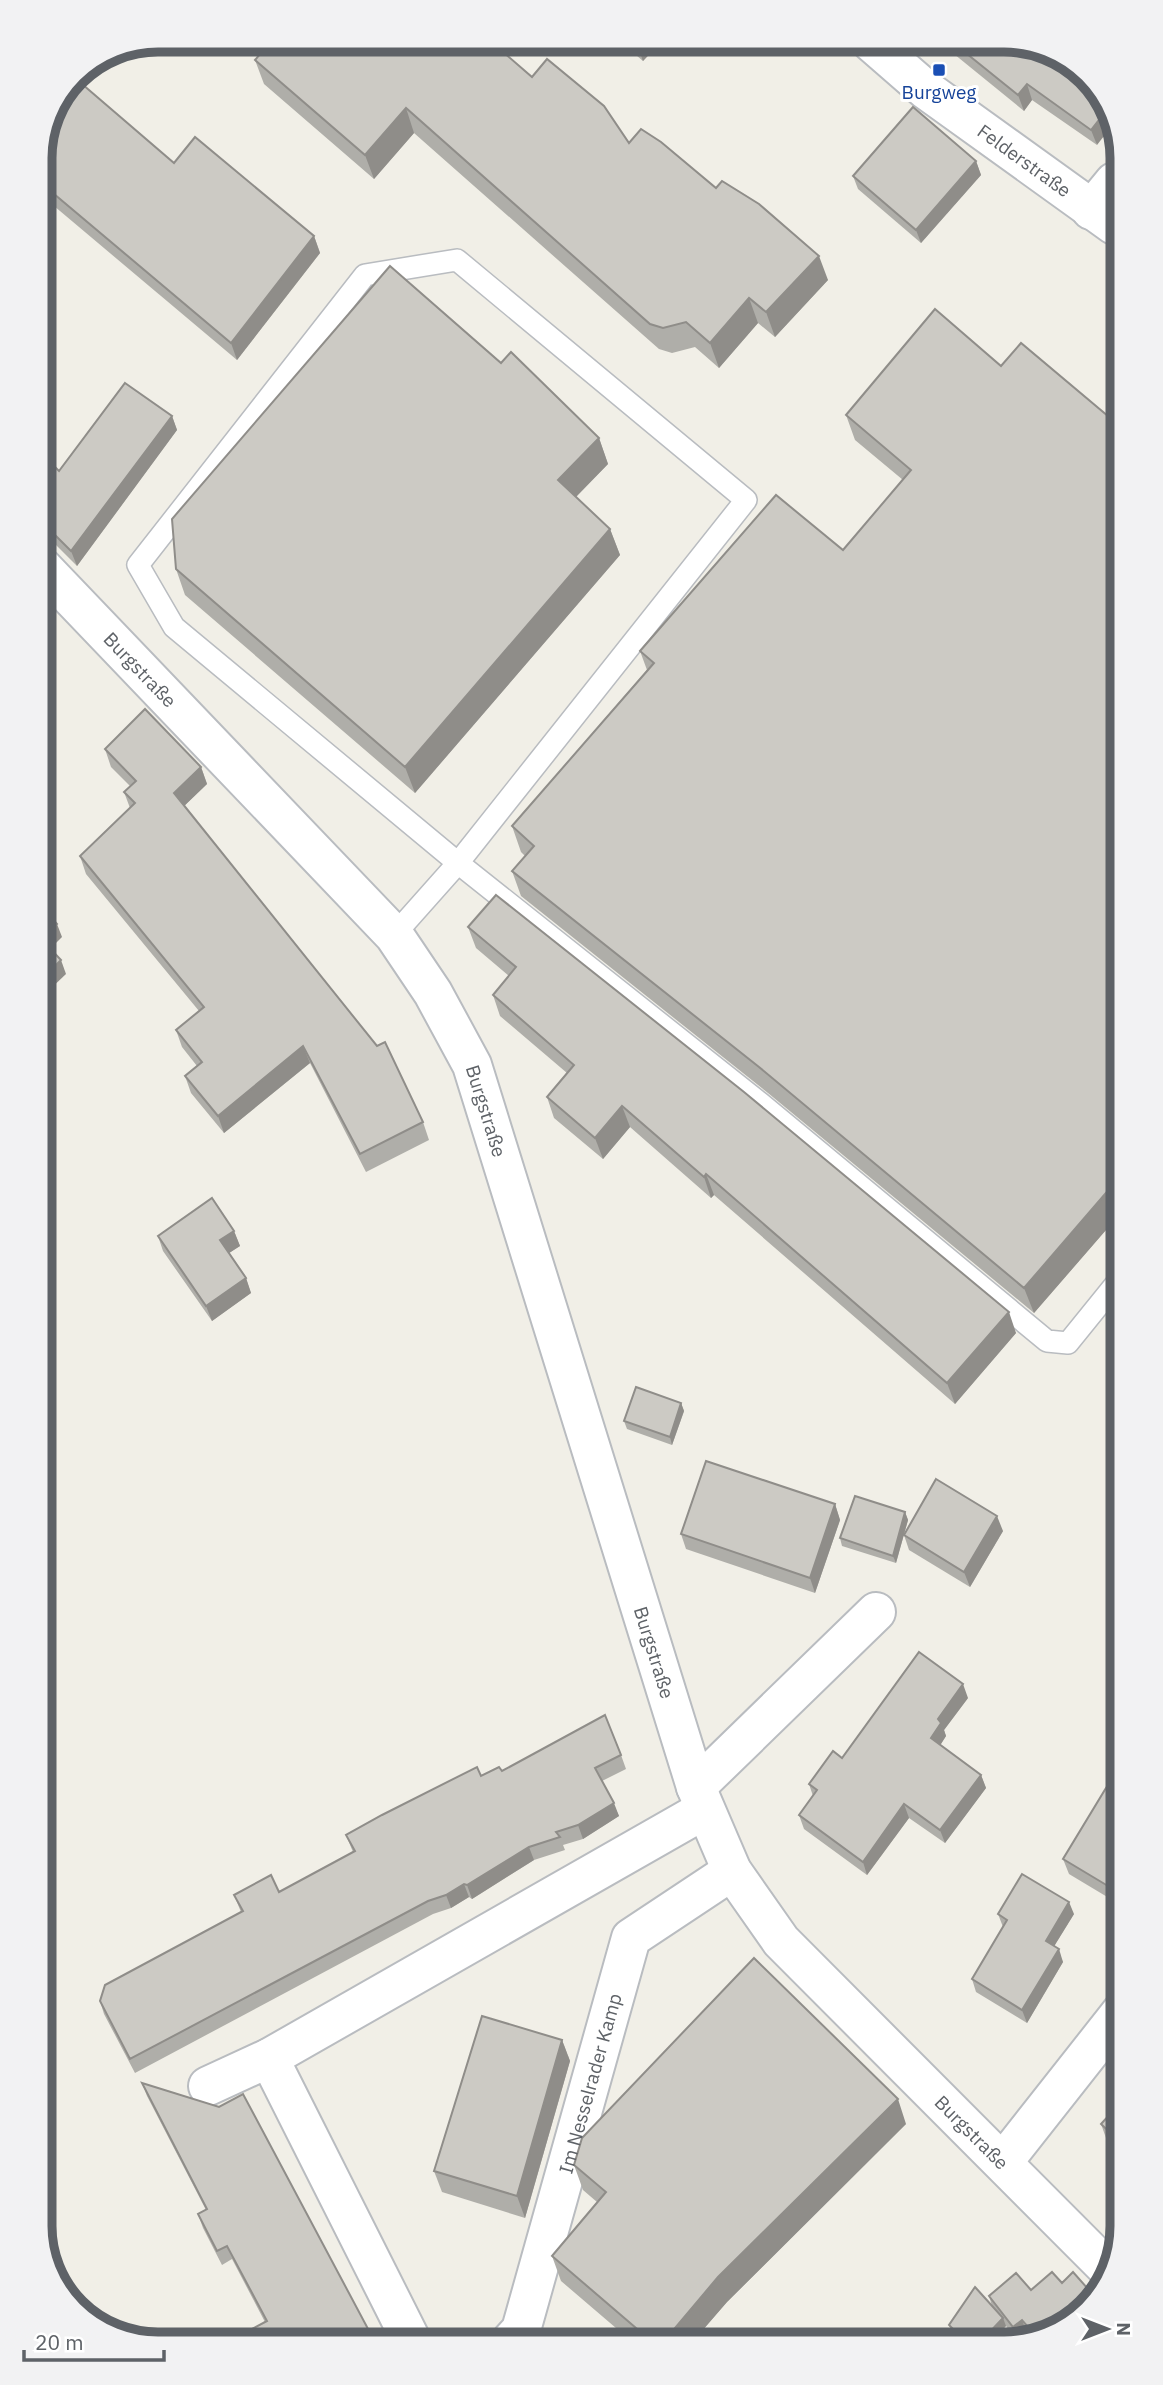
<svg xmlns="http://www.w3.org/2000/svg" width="1163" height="2385" font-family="'IBM Plex Sans',sans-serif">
  <rect width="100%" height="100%" fill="#f1efe7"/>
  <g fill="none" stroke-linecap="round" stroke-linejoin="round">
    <g stroke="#b9bcc0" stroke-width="24">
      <path id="service" d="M 394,935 L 458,863 L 746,500 L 457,260 L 365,275 L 138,565 L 174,627 L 458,863 L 760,1103 L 1047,1341 L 1068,1343 L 1119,1280"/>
    </g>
    <g stroke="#b9bcc0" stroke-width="42">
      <g id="minor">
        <path id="s1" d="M 871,42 L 925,89 L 1114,225"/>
        <path d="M 1091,210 L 1114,182"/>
        <path id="s2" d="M 42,567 L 394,935 L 433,993 L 472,1065 L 696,1787 L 732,1871 L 781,1941 L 1109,2270"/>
        <path d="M 696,1787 L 876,1612"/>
        <path d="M 269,2058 L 412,2342"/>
        <path d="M 208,2086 L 269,2058 L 704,1810"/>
        <path d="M 1003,2162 L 1122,2011"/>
        <path id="s3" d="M 511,2341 L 521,2330 L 631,1938 L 732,1871"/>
      </g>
    </g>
    <use href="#service" stroke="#fff" stroke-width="21"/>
    <use href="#minor" stroke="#fff" stroke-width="38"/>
  </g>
  <g fill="#afaea9">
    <path d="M 938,41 L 1013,41 L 1076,64 L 1097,145 L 1032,100 L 1024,111 Z"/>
    <path d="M 623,44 L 659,44 L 643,61 Z"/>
    <path d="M 255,60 L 532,77 L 629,143 L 716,188 L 828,280 L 775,337 L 758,323 L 719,368 L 695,347 L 672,353 L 659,349 L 414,133 L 374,179 L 264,84 Z"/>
    <path d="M 40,151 L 174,163 L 314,236 L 320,253 L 237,360 L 41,195 Z"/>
    <path d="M 976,161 L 981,175 L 921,243 L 858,189 L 853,176 Z"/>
    <path d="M 501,363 L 599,438 L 608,464 L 576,497 L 610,529 L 620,555 L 415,793 L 185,595 L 176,569 Z"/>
    <path d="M 1001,366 L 1115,422 L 1119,1215 L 1034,1313 L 768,1093 L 521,896 L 512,871 L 525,856 L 521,852 L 512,826 L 647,670 L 640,651 L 843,550 L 903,480 L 855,440 L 846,415 Z"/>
    <path d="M 172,416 L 177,430 L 77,566 L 42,531 L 42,454 L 59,471 Z"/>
    <path d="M 105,749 L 201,767 L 207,784 L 184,806 L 423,1122 L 429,1140 L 366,1172 L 310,1063 L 224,1133 L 191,1093 L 185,1076 L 197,1066 L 182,1047 L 176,1030 L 199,1011 L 86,874 L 80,856 L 130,808 L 124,792 L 130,786 L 111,767 Z"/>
    <path d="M 468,927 L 1016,1333 L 955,1404 L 714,1195 L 711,1198 L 630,1127 L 603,1159 L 554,1118 L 547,1097 L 567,1073 L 500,1016 L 493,995 L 509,976 L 476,948 Z"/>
    <path d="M 234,1231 L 240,1246 L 229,1253 L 246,1278 L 251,1293 L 212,1321 L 163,1251 L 158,1236 Z"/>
    <path d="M 681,1403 L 684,1411 L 672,1445 L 627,1429 L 624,1421 Z"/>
    <path d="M 835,1504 L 840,1520 L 815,1593 L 686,1549 L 681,1534 Z"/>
    <path d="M 905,1512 L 908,1520 L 896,1563 L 842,1546 L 840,1538 Z"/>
    <path d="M 1003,1531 L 970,1587 L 909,1550 L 904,1535 Z"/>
    <path d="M 968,1698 L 944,1730 L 946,1736 L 940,1745 L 981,1775 L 986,1788 L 945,1843 L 909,1818 L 867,1875 L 804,1829 L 799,1815 L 813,1796 L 809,1784 L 842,1758 Z"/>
    <path d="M 621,1755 L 626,1769 L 602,1781 L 619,1816 L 583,1839 L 563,1845 L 565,1850 L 534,1860 L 472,1899 L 469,1897 L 451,1908 L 433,1914 L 135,2073 L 104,2014 L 100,2001 L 241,1912 L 234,1895 L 279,1892 L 353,1852 L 346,1835 L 481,1776 L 502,1771 Z"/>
    <path d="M 1121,1799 L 1119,1904 L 1069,1874 L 1063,1859 Z"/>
    <path d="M 998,1914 L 1074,1914 L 1054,1946 L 1063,1962 L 1027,2023 L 976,1992 L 972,1979 L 1003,1927 Z"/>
    <path d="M 562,2040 L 570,2061 L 525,2218 L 442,2192 L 434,2171 Z"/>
    <path d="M 142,2083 L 375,2342 L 253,2344 L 248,2331 L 265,2322 L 232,2259 L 222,2265 L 203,2228 L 198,2214 L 206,2210 L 147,2096 Z"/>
    <path d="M 1122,2101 L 1122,2153 L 1106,2138 L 1101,2124 Z"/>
    <path d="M 906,2124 L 727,2302 L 695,2339 L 630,2340 L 561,2281 L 552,2256 L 597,2202 L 583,2190 L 574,2165 Z"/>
    <path d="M 989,2296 L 1050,2336 L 1014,2336 L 1006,2326 L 996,2336 L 956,2337 L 952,2333 L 949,2325 L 992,2306 Z"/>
  </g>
  <g fill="#8f8d89">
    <path d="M 645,44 L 659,44 L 643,61 L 639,50 Z"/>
    <path d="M 1027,84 L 1032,100 L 1024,111 L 1018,95 Z"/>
    <path d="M 1109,107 L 1114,114 L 1114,123 L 1097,145 L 1091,130 Z"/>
    <path d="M 406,108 L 414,133 L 374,179 L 365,155 Z"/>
    <path d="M 976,161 L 981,175 L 921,243 L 916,230 Z"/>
    <path d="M 314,236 L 320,253 L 237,360 L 231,343 Z"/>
    <path d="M 819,256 L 828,280 L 775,337 L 766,312 Z"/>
    <path d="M 749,298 L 758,323 L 719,368 L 710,343 Z"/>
    <path d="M 172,416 L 177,430 L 77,566 L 71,551 Z"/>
    <path d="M 599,438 L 608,464 L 567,506 L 558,480 Z"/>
    <path d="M 610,529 L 620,555 L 415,793 L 405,767 Z"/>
    <path d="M 201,767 L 207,784 L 180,810 L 174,793 Z"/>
    <path d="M 57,924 L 62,937 L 46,953 L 44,946 L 44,937 Z"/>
    <path d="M 61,960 L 66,974 L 44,995 L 44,977 Z"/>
    <path d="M 303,1046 L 310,1063 L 224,1133 L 218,1116 Z"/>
    <path d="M 622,1106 L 630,1127 L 603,1159 L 595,1138 Z"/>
    <path d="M 706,1174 L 714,1195 L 711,1198 L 704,1177 Z"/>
    <path d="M 1118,1179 L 1119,1215 L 1034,1313 L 1024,1288 Z"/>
    <path d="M 234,1231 L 240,1246 L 226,1255 L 220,1240 Z"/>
    <path d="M 246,1278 L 251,1293 L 212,1321 L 206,1306 Z"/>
    <path d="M 1009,1312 L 1016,1333 L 955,1404 L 947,1383 Z"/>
    <path d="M 681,1403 L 684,1411 L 672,1445 L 670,1437 Z"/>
    <path d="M 835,1504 L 840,1520 L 815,1593 L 810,1578 Z"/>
    <path d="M 905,1512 L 908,1520 L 896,1563 L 893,1556 Z"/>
    <path d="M 997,1516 L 1003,1531 L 970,1587 L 964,1572 Z"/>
    <path d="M 963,1684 L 968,1698 L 944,1730 L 946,1736 L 936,1752 L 931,1738 L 938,1719 Z"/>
    <path d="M 981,1775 L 986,1788 L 945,1843 L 940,1830 Z"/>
    <path d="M 614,1803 L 619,1816 L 583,1839 L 578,1825 Z"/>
    <path d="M 904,1804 L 909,1818 L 867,1875 L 863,1862 Z"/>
    <path d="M 529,1847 L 534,1860 L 472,1899 L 467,1885 Z"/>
    <path d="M 1121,1876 L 1121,1900 L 1119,1904 L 1113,1889 Z"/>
    <path d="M 464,1884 L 469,1897 L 451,1908 L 446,1895 Z"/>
    <path d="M 1069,1902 L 1074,1914 L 1050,1953 L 1046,1941 Z"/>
    <path d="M 1059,1949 L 1063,1962 L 1027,2023 L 1022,2010 Z"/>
    <path d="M 562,2040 L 570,2061 L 525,2218 L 517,2196 Z"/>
    <path d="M 898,2099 L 906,2124 L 727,2302 L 695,2339 L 665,2340 L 718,2277 Z"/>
    <path d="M 1003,2318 L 1006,2326 L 996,2336 L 985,2337 Z"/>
    <path d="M 1022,2320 L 1028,2336 L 1017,2336 L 1013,2327 Z"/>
  </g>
  <g fill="#cccac4" stroke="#8f8d89" stroke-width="2">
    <path d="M 951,41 L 1013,41 L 1076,64 L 1109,107 L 1091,130 L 1027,84 L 1018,95 Z"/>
    <path d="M 632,44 L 645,44 L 639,50 Z"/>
    <path d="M 495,45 L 532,77 L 547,59 L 604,106 L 629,143 L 641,129 L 661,142 L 716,188 L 722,181 L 759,204 L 819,256 L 766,312 L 749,298 L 710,343 L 686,322 L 663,328 L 650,324 L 406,108 L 365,155 L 255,60 L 265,48 Z"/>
    <path d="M 82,84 L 174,163 L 195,137 L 314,236 L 231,343 L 41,183 L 40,151 L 58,112 Z"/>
    <path d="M 913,107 L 976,161 L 916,230 L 853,176 Z"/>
    <path d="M 390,266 L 501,363 L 511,352 L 599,438 L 558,480 L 610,529 L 405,767 L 176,569 L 172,519 Z"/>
    <path d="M 935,309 L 1001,366 L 1021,343 L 1115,422 L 1118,1179 L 1024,1288 L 759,1067 L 512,871 L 534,846 L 512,826 L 654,663 L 640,651 L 776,495 L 843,550 L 911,470 L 846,415 Z"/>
    <path d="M 125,383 L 172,416 L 71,551 L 42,522 L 42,454 L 59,471 Z"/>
    <path d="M 145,709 L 201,767 L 174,793 L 377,1046 L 385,1042 L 423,1122 L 360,1154 L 303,1046 L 218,1116 L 185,1076 L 202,1062 L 176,1030 L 204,1007 L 80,856 L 135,803 L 124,792 L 136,781 L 105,749 Z"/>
    <path d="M 496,895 L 744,1092 L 1009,1312 L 947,1383 L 706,1174 L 704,1177 L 622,1106 L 595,1138 L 547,1097 L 574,1065 L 493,995 L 516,967 L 468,927 Z"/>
    <path d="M 44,909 L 57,924 L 44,937 Z"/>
    <path d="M 44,942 L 61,960 L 44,977 Z"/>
    <path d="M 212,1198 L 234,1231 L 220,1240 L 246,1278 L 206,1306 L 158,1236 Z"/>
    <path d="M 636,1387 L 681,1403 L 670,1437 L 624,1421 Z"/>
    <path d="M 706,1461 L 835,1504 L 810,1578 L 681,1534 Z"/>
    <path d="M 936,1479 L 997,1516 L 964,1572 L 904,1535 Z"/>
    <path d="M 855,1496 L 905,1512 L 893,1556 L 840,1538 Z"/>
    <path d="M 919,1652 L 963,1684 L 938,1719 L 941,1723 L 931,1738 L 981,1775 L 940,1830 L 904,1804 L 863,1862 L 799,1815 L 817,1790 L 809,1784 L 833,1751 L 842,1758 Z"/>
    <path d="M 605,1715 L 621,1755 L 595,1768 L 614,1803 L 578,1825 L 556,1832 L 560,1837 L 529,1847 L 467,1885 L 464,1884 L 446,1895 L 428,1901 L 130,2059 L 100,2001 L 105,1985 L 243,1911 L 234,1895 L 271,1875 L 279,1892 L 355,1851 L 346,1835 L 382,1815 L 477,1767 L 481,1776 L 499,1767 L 502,1771 Z"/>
    <path d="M 1106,1788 L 1121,1799 L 1121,1876 L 1113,1889 L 1063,1859 Z"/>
    <path d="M 1022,1874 L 1069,1902 L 1046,1941 L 1059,1949 L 1022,2010 L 972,1979 L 1007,1920 L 998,1914 Z"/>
    <path d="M 754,1958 L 898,2099 L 718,2277 L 665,2340 L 650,2340 L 552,2256 L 606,2192 L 574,2165 L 582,2138 Z"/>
    <path d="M 482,2016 L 562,2040 L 517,2196 L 434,2171 Z"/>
    <path d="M 142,2083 L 219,2107 L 243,2094 L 375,2342 L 255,2344 L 248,2331 L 267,2321 L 227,2246 L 217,2251 L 198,2214 L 207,2209 Z"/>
    <path d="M 1122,2101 L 1122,2144 L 1101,2124 Z"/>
    <path d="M 1052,2272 L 1062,2283 L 1073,2272 L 1096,2298 L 1050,2336 L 1036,2336 L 1022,2320 L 1013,2327 L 989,2296 L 1016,2273 L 1031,2290 Z"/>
    <path d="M 975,2287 L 1003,2318 L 985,2337 L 961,2337 L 949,2325 Z"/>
  </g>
  <rect fill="#1a4fb4" stroke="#fff" stroke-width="2.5" x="932" y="63" width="14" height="14" rx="3.5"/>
  <g text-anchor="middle" stroke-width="6" stroke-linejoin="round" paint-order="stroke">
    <g font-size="19" fill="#164399" stroke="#fff">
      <text x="939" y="99">Burgweg</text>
    </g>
    <g font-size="19" fill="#5e6267" stroke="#fff">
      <text dy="7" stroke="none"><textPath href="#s1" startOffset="194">Felderstraße</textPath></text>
      <text dy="7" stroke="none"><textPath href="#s2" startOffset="142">Burgstraße</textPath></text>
      <text dy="7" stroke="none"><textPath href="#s2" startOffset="709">Burgstraße</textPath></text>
      <text dy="7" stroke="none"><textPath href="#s2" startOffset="1276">Burgstraße</textPath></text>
      <text dy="7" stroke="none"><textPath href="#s3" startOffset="271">Im Nesselrader Kamp</textPath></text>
      <text dy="7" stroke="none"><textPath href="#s2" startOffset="1864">Burgstraße</textPath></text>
    </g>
  </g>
  <path d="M0 0H1163V2385H0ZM158 52H1004A106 106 0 0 1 1110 158V2226A106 106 0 0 1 1004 2332H158A106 106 0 0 1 52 2226V158A106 106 0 0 1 158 52Z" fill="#f2f2f3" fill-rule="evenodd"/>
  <path fill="none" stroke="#5e6267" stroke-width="9" d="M158 52H1004A106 106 0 0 1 1110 158V2226A106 106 0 0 1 1004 2332H158A106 106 0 0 1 52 2226V158A106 106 0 0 1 158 52Z"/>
  <g transform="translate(1107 2329) rotate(90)" stroke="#ffffff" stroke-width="5" paint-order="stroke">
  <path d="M0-5L12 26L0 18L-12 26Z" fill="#5e6267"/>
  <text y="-10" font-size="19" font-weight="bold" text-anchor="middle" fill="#5e6267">N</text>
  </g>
  <path d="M24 2350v10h140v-10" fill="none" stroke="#5e6267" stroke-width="3.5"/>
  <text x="35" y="2350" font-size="21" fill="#5e6267" stroke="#ffffff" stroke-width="5" paint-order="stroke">20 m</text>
</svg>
